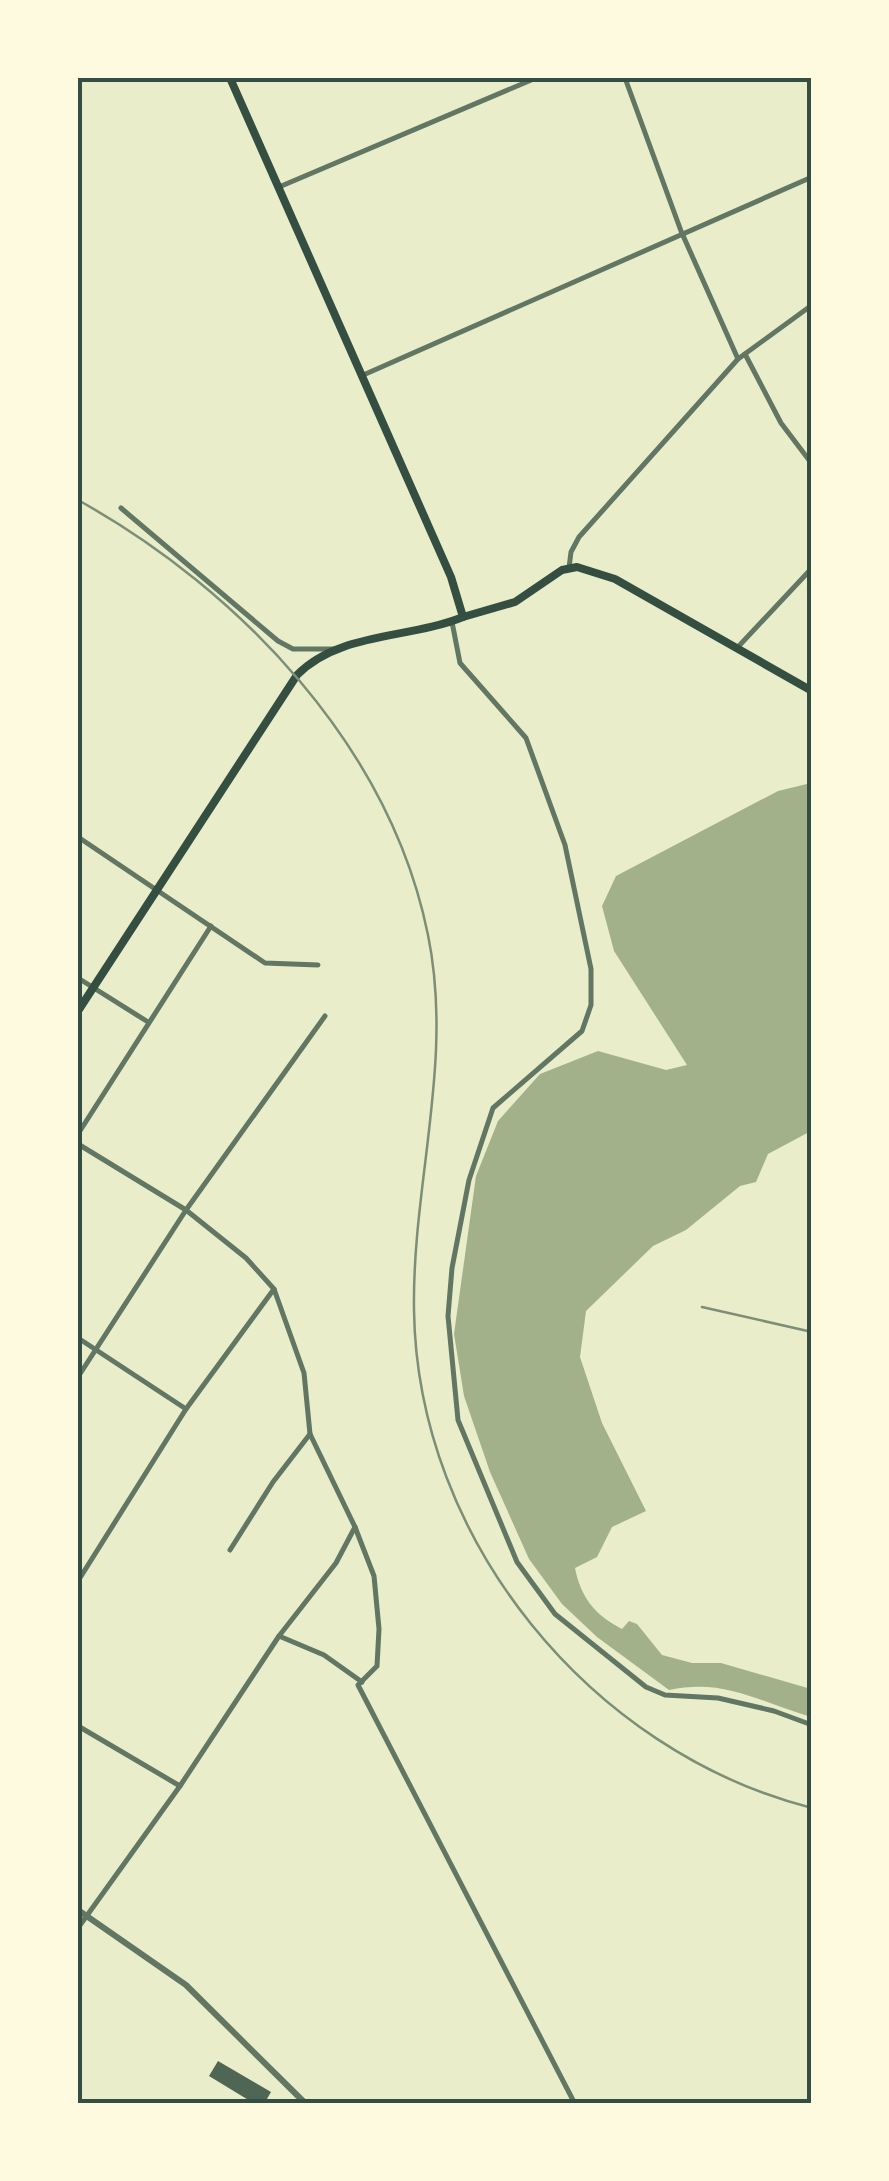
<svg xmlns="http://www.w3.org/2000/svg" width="889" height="2181" font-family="'Work Sans',sans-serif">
  <rect width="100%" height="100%" fill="#e9edc9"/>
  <path fill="#a3b18a" d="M 811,783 L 811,1131 L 768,1154 L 756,1182 L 740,1186 L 686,1230 L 653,1246 L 586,1311 L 580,1357 L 602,1423 L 646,1511 L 612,1527 L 597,1557 L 575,1568 C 581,1598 595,1615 622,1629 L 629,1621 L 637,1624 L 662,1655 L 692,1663 L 721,1663 L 811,1689 L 811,1717 C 759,1702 725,1678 669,1690 L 597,1637 L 562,1604 L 529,1559 L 490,1472 L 464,1396 L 454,1334 L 476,1176 L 498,1121 L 540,1074 L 598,1051 L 666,1070 L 687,1065 L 614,951 L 602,906 L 616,876 L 778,791 Z"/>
  <path fill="#4f6655" d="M 218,2061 L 271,2092 L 264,2104 L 255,2104 L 209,2076 Z"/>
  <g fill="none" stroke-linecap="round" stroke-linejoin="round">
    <g stroke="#617663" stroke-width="5">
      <path d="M 625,78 L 681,231 L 738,359"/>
      <path d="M 279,187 L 536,78"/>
      <path d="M 745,354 L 781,423 L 812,464"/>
      <path d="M 361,376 L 812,177"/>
      <path d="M 121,508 L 278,641 L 293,649 L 334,649"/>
      <path d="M 569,568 L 571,552 L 579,537 L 738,359 L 812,305"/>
      <path d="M 452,622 L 460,663 L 526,738 L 565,845 L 591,969 L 591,1005 L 582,1031 L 493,1108 L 469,1180 L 452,1268 L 448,1316 L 458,1420 L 517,1562 L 555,1614 L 646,1687 L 665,1695 L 718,1698 L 774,1711 L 812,1725"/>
      <path d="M 737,648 L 812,568"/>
      <path d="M 78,837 L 265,963 L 318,965"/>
      <path d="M 78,978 L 148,1022"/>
      <path d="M 78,1134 L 211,926"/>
      <path d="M 78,1144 L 186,1210 L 246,1258 L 274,1289 L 304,1373 L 310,1434 L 355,1527 L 374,1576 L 379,1629 L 377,1666 L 358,1685 L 575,2104"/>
      <path d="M 78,1338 L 186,1409"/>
      <path d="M 78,1377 L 186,1210 L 325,1016"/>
      <path d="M 230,1550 L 273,1482 L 310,1434"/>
      <path d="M 78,1581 L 186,1409 L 274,1289"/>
      <path d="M 279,1636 L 324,1655 L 362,1682"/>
      <path d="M 78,1726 L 180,1786"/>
      <path d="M 78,1928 L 180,1786 L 279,1636 L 336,1563 L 355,1527"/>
    </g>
    <path stroke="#617663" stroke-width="6" d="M 78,1910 L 186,1985 L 306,2104"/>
    <path stroke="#344e41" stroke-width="8" d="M 463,617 L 515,602 L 562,570 L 577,567 L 615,579 L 812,691"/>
    <path stroke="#344e41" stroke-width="8" d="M 78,1011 L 297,675 C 339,632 409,639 463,617 L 451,577 L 230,78"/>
    <g stroke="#7c8e77" stroke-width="2.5">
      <path d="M 78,500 C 240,590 390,747 428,935 C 454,1062 412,1183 414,1310 C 417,1540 591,1752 812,1808"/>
      <path d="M 702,1307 L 812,1332"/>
    </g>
  </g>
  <rect width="889" height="2181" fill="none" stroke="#fefae0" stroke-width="160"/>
  <rect x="80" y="80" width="729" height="2021" fill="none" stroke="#344e41" stroke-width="4"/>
</svg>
